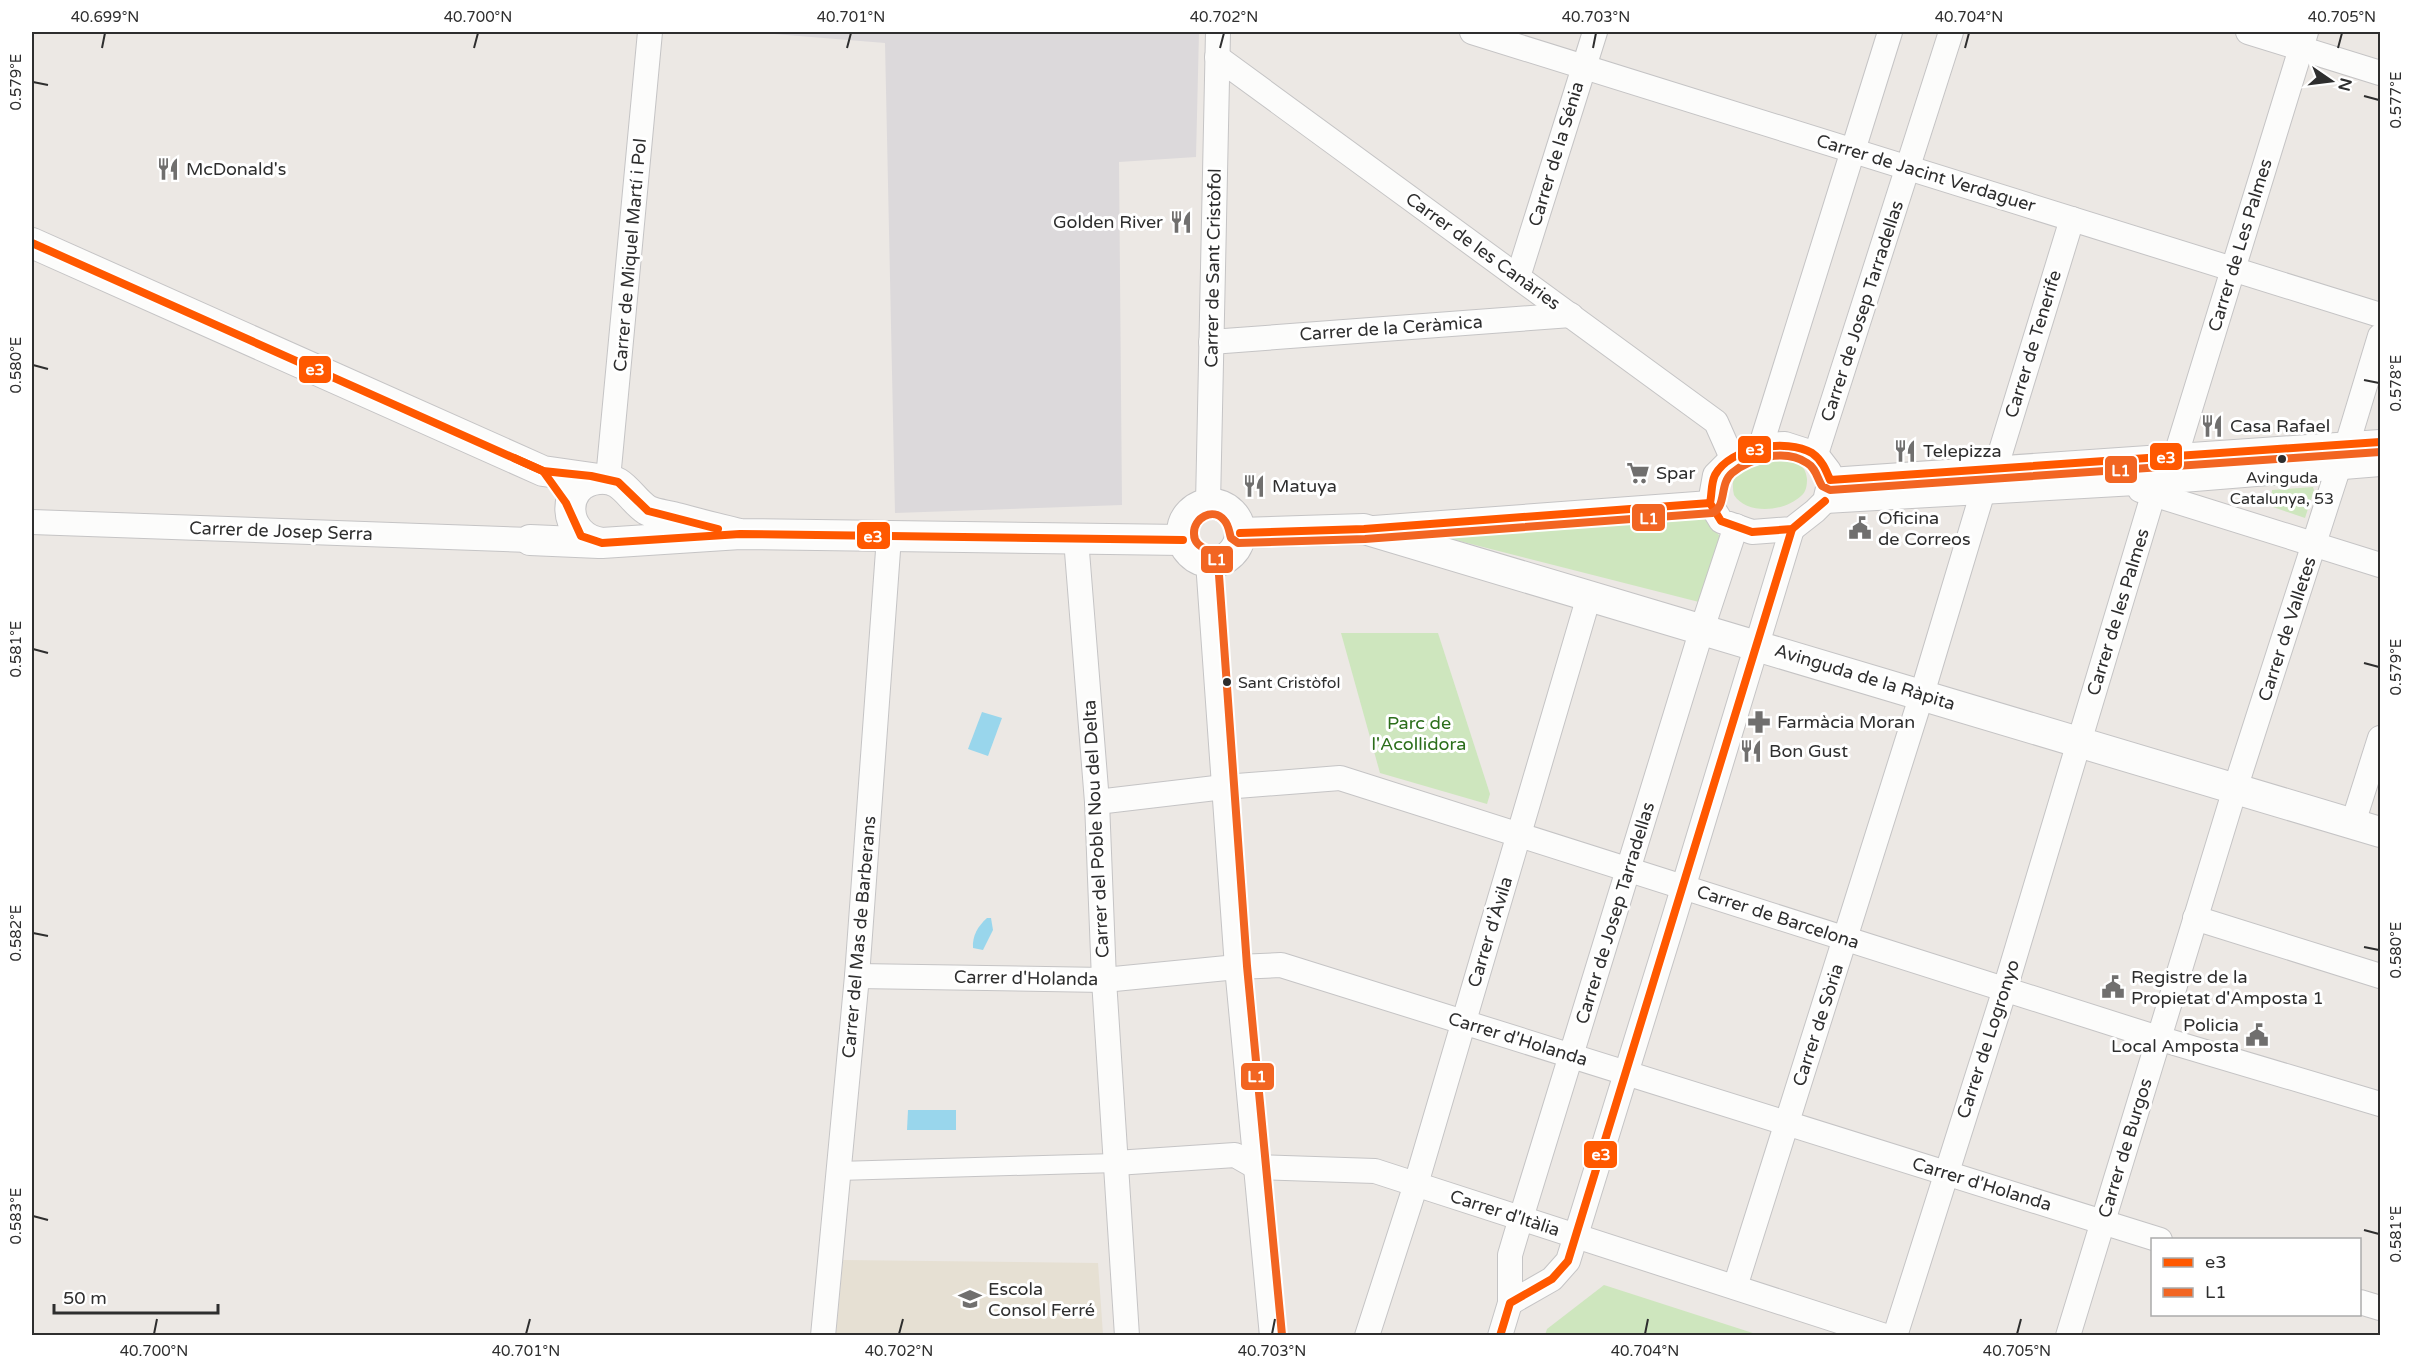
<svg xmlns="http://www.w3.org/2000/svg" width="2412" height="1367" font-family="'Varela Round',sans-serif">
  <rect width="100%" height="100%" fill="#ece8e4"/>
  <path fill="#dcd9db" d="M 750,32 L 1199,32 L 1196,157 L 1119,162 L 1122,505 L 895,513 L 885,43 Z"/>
  <path fill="#e6e0d3" d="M 843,1260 L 1098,1263 L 1103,1335 L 836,1335 Z"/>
  <g fill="#cee6be">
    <path d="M 1767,457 C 1784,457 1805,458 1807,479 C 1807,486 1806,492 1801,496 C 1784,512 1747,515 1734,495 C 1728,471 1746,462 1767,457 Z"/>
    <path d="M 2313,487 L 2314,490 L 2305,518 L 2270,506 L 2272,490 Z"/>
    <path d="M 1701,512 L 1722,539 L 1699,602 L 1428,533 Z"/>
    <path d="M 1341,633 L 1438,633 L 1490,794 L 1487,804 L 1380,773 Z"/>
    <path d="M 1604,1285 L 1759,1335 L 1545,1335 L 1547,1329 Z"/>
  </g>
  <g fill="#99d6ec">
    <path d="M 982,712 L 1002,718 L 988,756 L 968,749 Z"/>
    <path d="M 987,918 L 991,918 L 993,930 L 983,950 L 973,948 C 972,936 978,926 987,918 Z"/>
    <path d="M 908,1110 L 956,1110 L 956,1130 L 907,1130 Z"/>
  </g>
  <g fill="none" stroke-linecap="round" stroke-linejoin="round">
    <g stroke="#c5c4c5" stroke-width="20">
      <path id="pedestrian" d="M 838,1171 L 1116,1163"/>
    </g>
    <g stroke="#c5c4c5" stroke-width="26">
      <g id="minor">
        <path d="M 1472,32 L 2380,315"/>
        <path d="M 2248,32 L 2380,73"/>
        <path d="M 1217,57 L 1716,422 L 1732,458"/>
        <path d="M 1518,277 L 1595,32"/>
        <path d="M 1211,342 L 1571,315"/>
        <path d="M 1785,444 L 1816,454 L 1829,471 L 1830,480 L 1825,501 L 1815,511 L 1792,529 L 1752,532 L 1721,521 L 1710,503 L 1715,475 L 1732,458 L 1761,445 Z"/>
        <path d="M 1761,445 L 1890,32"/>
        <path d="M 2347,445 L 2380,336"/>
        <path d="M 1816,454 L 1951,32"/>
        <path d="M 2175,458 L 2306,32"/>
        <path d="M 1995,470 L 2072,219"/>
        <path d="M 608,479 L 650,32"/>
        <path d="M 1830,480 L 2380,442"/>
        <path d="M 2140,490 L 2380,565"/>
        <path d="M 1825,501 L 2170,481 L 2380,464"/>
        <path d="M 1208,504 L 1218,32"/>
        <path d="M 32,522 L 530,540"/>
        <path d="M 1374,528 L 1710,503"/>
        <path d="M 1076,539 L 1097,802 L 1104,980 L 1127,1336"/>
        <path d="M 1208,562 L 1237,967 L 1272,1336"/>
        <path d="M 1097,802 L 1224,787 L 1340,778 L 2158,1038 L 2380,1104"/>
        <path d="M 2353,823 L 2380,738"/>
        <path d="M 2195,918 L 2380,976"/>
        <path d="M 857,976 L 1104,980 L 1237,967 L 1281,965 L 2160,1240"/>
        <path d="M 1116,1163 L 1235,1155 L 1256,1167 L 1375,1171 L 1885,1336"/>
        <path d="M 1735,1287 L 1922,694 L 1983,491"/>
        <path d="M 2360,1302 L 2380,1308"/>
        <path d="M 1510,1303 L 1552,1279 L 1568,1261 L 1674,918 L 1792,529"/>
        <path d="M 823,1336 L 857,976 L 889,537"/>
        <path d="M 1367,1336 L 1416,1184 L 1589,596"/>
        <path d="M 1500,1336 L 1510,1303 L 1510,1255 L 1521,1218 L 1702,629 L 1736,526"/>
        <path d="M 1895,1336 L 2005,989 L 2157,482"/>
        <path d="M 2068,1336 L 2235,789 L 2338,469"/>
      </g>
    </g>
    <g stroke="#c5c4c5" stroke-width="32">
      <g id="tertiary">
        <path d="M 32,243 L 543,471 L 599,479"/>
        <circle cx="1211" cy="533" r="29"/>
        <path d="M 1240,533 L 1364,529 L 2380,832"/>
        <path d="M 740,534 C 718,529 696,523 673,517 C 665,515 654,514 647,510 C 629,498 623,476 598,479 C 560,483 561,537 602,543 L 740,534 L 1183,540"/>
        <path d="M 530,540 L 599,543"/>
      </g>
    </g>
    <use href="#pedestrian" stroke="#fcfcfb" stroke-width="18"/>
    <use href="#minor" stroke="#fcfcfb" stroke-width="24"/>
    <use href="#tertiary" stroke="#fcfcfb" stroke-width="30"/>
    <g stroke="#fff" stroke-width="12">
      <g id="bus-1">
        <path d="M 32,243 L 543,471 L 566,503 L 581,536 L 602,543 L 740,534 L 1183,540"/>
        <path d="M 514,458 L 543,471 L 591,476 L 618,482 L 648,511 L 718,529"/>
        <path d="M 1825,501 L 1792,529 L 1752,532 L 1721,521 L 1710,503 C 1712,494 1711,483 1715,475 C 1730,447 1787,438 1812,453 C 1822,460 1826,470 1830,480 L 2380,442"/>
        <path d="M 1240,533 L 1364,529 L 1710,503"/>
        <path d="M 1500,1336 L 1510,1303 L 1552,1279 L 1568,1261 L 1792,529"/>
      </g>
    </g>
    <g stroke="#fff" stroke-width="12">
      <path id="bus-2" d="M 1282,1335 L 1247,966 L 1218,561 C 1214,548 1194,550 1194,534 C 1193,518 1213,507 1224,520 C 1229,525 1229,532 1231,538 L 1238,543 L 1365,539 L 1712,513 C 1727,507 1719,484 1732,473 C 1750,458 1785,448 1807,463 C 1816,468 1817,478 1822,486 L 1830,490 L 2380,452"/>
    </g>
    <use href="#bus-1" stroke="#ff5800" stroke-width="8"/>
    <use href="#bus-2" stroke="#f26522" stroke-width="8"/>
  </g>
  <path fill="none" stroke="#2e2e2e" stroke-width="2" d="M 102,48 L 105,33M 474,48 L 478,33M 847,48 L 851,33M 1220,48 L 1224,33M 1593,48 L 1596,33M 1965,48 L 1969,33M 2338,48 L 2342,33M 33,82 L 48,85M 2364,96 L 2379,100M 33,365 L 48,369M 2364,380 L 2379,383M 33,649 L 48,653M 2364,663 L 2379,667M 33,933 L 48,936M 2364,947 L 2379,950M 33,1216 L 48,1220M 2364,1230 L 2379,1234M 154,1334 L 157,1319M 526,1334 L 530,1319M 899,1334 L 903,1319M 1272,1334 L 1275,1319M 1645,1334 L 1648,1319M 2017,1334 L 2021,1319"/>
  <defs>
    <g id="restaurant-bare" transform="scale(1.8)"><path d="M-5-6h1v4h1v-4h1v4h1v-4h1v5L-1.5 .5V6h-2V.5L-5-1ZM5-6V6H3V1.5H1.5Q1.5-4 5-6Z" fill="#706f6e" stroke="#fff" stroke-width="2.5" paint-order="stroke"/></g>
    <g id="supermarket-bare" transform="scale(1.8)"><path d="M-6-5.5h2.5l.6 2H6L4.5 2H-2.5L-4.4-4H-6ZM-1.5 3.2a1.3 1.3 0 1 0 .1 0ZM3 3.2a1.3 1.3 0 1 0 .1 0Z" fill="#706f6e" stroke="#fff" stroke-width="2.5" paint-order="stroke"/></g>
    <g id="civic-bare" transform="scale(1.8)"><path d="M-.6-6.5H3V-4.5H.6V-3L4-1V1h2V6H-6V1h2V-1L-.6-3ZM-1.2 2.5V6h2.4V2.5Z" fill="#706f6e" stroke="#fff" stroke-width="2.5" paint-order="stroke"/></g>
    <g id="pharmacy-bare" transform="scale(1.8)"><path d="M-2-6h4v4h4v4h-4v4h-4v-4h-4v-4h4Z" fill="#706f6e" stroke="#fff" stroke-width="2.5" paint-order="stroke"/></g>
    <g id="school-bare" transform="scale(1.8)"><path d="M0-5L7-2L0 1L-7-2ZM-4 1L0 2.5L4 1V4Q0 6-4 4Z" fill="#706f6e" stroke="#fff" stroke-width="2.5" paint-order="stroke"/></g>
  </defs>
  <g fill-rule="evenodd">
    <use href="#restaurant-bare" x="168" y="169"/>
    <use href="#restaurant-bare" x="1181" y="222"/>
    <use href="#restaurant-bare" x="2212" y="426"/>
    <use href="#restaurant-bare" x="1905" y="451"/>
    <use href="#supermarket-bare" x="1638" y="473"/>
    <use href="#restaurant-bare" x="1254" y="486"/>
    <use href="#civic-bare" x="1860" y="528"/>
    <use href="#pharmacy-bare" x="1759" y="722"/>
    <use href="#restaurant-bare" x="1751" y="751"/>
    <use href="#civic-bare" x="2113" y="987"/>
    <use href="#civic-bare" x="2257" y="1035"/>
    <use href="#school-bare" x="970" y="1299"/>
  </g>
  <g fill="#2e2e2e" stroke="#fff" stroke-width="2">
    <circle cx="2282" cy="459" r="5"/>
    <circle cx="1227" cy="682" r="5"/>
  </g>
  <g text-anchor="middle" stroke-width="6" stroke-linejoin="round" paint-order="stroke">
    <g font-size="16" fill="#2e2e2e" stroke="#fff">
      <text x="2282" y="483">Avinguda<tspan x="2282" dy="21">Catalunya, 53</tspan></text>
      <text x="1238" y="688" text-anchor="start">Sant Cristòfol</text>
    </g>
    <g font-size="18" fill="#2e2e2e" stroke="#fff">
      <text transform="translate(1556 154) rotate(-73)" y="6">Carrer de la Sénia</text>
      <text transform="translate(1926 173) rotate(17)" y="6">Carrer de Jacint Verdaguer</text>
      <text transform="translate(2240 245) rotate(-73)" y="6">Carrer de Les Palmes</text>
      <text transform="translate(1483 251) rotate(36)" y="6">Carrer de les Canàries</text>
      <text transform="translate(630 255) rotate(-85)" y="6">Carrer de Miquel Martí i Pol</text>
      <text transform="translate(1213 268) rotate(-89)" y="6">Carrer de Sant Cristòfol</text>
      <text transform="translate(1862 311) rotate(-72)" y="6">Carrer de Josep Tarradellas</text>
      <text transform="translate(1391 328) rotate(-4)" y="6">Carrer de la Ceràmica</text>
      <text transform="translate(2033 344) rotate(-73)" y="6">Carrer de Tenerife</text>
      <text transform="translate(281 531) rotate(2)" y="6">Carrer de Josep Serra</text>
      <text transform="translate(2118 612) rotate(-73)" y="6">Carrer de les Palmes</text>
      <text transform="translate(2287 629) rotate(-72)" y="6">Carrer de Valletes</text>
      <text transform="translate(1865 677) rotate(17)" y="6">Avinguda de la Ràpita</text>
      <text transform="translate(1096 829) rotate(-93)" y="6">Carrer del Poble Nou del Delta</text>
      <text transform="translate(1615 913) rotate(-73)" y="6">Carrer de Josep Tarradellas</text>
      <text transform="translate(1778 917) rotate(18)" y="6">Carrer de Barcelona</text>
      <text transform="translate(1490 932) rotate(-73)" y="6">Carrer d'Àvila</text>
      <text transform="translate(859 937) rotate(-85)" y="6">Carrer del Mas de Barberans</text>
      <text transform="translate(1026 978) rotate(1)" y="6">Carrer d'Holanda</text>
      <text transform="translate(1818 1025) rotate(-72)" y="6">Carrer de Sòria</text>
      <text transform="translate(1518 1039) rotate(17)" y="6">Carrer d'Holanda</text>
      <text transform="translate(1988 1039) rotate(-72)" y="6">Carrer de Logronyo</text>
      <text transform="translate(2125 1148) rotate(-73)" y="6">Carrer de Burgos</text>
      <text transform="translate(1982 1184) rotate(17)" y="6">Carrer d'Holanda</text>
      <text transform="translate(1505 1213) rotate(18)" y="6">Carrer d'Itàlia</text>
    </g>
    <g font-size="18" fill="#2e2e2e" stroke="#fff" text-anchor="start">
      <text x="186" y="175">McDonald's</text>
      <text x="1163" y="228" text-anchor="end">Golden River</text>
      <text x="2230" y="432">Casa Rafael</text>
      <text x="1923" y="457">Telepizza</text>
      <text x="1656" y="479">Spar</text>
      <text x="1272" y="492">Matuya</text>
      <text x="1878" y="524">Oficina<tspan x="1878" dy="21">de Correos</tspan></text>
      <text x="1777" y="728">Farmàcia Moran</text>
      <text x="1769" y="757">Bon Gust</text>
      <text x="2131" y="983">Registre de la<tspan x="2131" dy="21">Propietat d'Amposta 1</tspan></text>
      <text x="2239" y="1031" text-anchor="end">Policia<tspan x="2239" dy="21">Local Amposta</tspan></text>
      <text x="988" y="1295">Escola<tspan x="988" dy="21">Consol Ferré</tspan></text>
    </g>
    <g font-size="18" fill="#2c6e1b" stroke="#fff">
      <text x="1419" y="729">Parc de<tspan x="1419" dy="21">l'Acollidora</tspan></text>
    </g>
  </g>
  <g stroke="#fff" stroke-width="2">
    <rect x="298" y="355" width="34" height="29" rx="6" fill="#ff5800"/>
    <rect x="1737" y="435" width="35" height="29" rx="6" fill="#ff5800"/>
    <rect x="2149" y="442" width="34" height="29" rx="6" fill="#ff5800"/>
    <rect x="2104" y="455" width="34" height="29" rx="6" fill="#f26522"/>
    <rect x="1631" y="503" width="35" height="29" rx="6" fill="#f26522"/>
    <rect x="856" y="521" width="35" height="29" rx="6" fill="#ff5800"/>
    <rect x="1200" y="545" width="34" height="29" rx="6" fill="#f26522"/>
    <rect x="1240" y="1062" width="35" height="29" rx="6" fill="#f26522"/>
    <rect x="1583" y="1140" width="35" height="29" rx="6" fill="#ff5800"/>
  </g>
  <g font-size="16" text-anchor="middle" font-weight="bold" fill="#fff">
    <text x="315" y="375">e3</text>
    <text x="1755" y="455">e3</text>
    <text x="2166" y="463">e3</text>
    <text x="2121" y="476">L1</text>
    <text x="1649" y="524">L1</text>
    <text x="873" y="542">e3</text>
    <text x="1217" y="565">L1</text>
    <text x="1257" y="1082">L1</text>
    <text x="1601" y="1160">e3</text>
  </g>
  <rect width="2412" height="1367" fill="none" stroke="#ffffff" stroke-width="66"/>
  <rect x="2151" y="1238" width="210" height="78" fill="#ffffff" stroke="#ababab" stroke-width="1.5"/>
  <rect x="2163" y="1258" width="30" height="9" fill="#ff5800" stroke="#ababab" stroke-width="1.5"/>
  <text x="2205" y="1268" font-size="18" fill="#2e2e2e">e3</text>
  <rect x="2163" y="1288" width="30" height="9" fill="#f26522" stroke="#ababab" stroke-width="1.5"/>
  <text x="2205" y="1298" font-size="18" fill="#2e2e2e">L1</text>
  <g transform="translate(2331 81) rotate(104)" stroke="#ffffff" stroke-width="4.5" paint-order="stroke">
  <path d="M0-4.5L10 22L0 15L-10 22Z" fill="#2e2e2e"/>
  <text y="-9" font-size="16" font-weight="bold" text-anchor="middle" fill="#2e2e2e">N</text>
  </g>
  <path d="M54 1304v9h164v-9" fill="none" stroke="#2e2e2e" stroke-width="3"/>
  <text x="63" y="1304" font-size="18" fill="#2e2e2e" stroke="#ffffff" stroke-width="4.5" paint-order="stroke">50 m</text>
  <rect x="33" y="33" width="2346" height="1301" fill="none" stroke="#2e2e2e" stroke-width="2"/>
  <g font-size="15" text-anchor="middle" fill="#2e2e2e">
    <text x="105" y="22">40.699°N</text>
    <text x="478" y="22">40.700°N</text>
    <text x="851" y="22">40.701°N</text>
    <text x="1224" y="22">40.702°N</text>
    <text x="1596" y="22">40.703°N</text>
    <text x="1969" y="22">40.704°N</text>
    <text x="2342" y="22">40.705°N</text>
    <text transform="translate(16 82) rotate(-90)" y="5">0.579°E</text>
    <text transform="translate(2396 100) rotate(-90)" y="5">0.577°E</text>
    <text transform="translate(16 365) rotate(-90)" y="5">0.580°E</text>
    <text transform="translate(2396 383) rotate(-90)" y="5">0.578°E</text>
    <text transform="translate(16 649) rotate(-90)" y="5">0.581°E</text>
    <text transform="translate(2396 667) rotate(-90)" y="5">0.579°E</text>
    <text transform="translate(16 933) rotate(-90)" y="5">0.582°E</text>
    <text transform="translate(2396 950) rotate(-90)" y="5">0.580°E</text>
    <text transform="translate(16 1216) rotate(-90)" y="5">0.583°E</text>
    <text transform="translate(2396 1234) rotate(-90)" y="5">0.581°E</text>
    <text x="154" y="1356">40.700°N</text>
    <text x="526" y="1356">40.701°N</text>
    <text x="899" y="1356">40.702°N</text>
    <text x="1272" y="1356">40.703°N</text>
    <text x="1645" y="1356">40.704°N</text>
    <text x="2017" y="1356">40.705°N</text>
  </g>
</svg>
